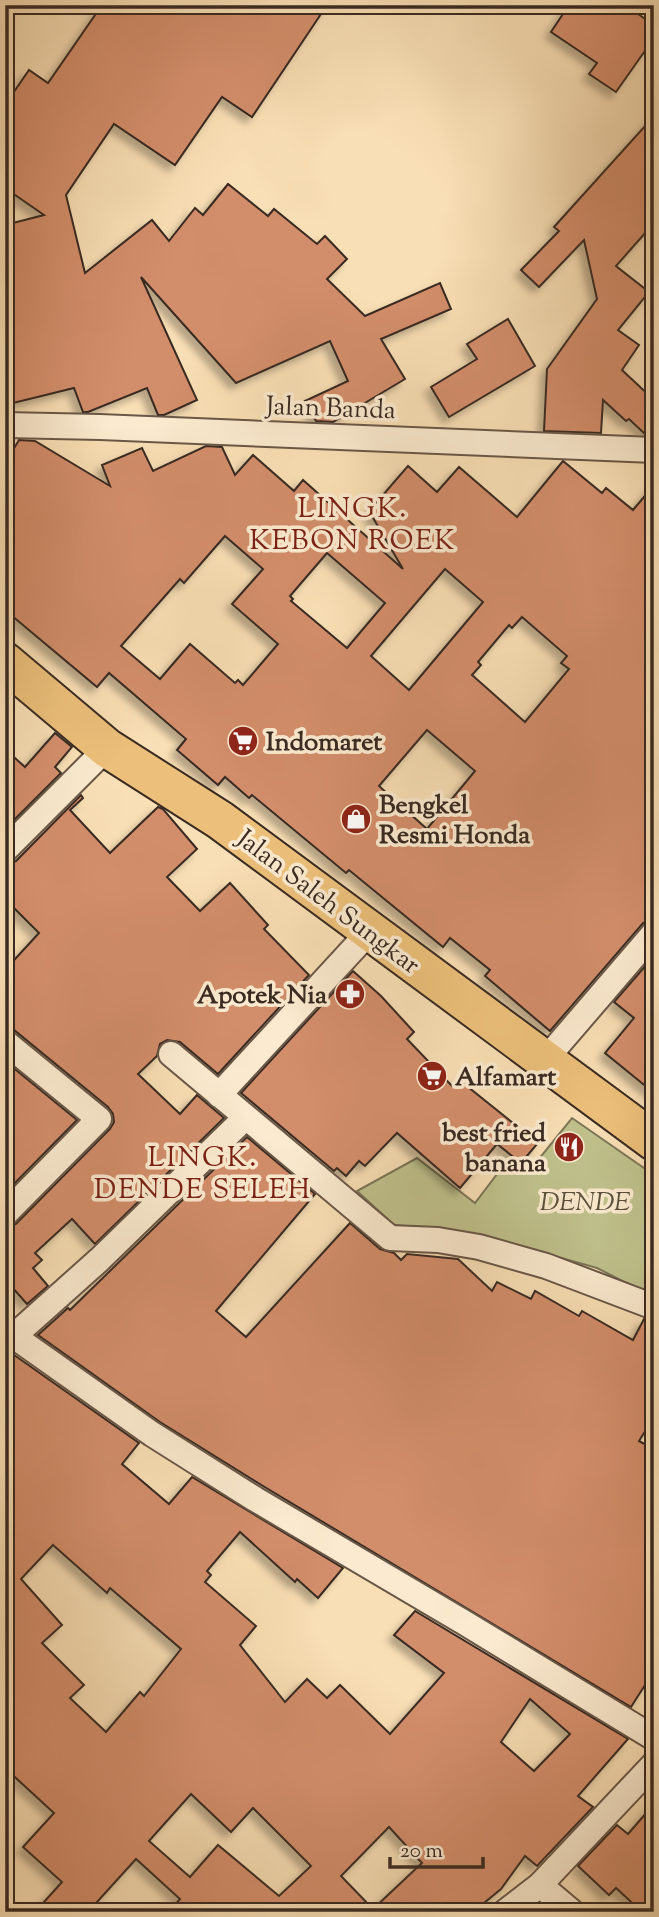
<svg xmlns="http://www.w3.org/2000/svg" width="659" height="1917" font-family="'Sorts Mill Goudy',serif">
  <defs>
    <filter id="shadow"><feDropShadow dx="-6" dy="6" stdDeviation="3.5" flood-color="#0004"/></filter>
  </defs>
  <rect width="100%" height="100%" fill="#f9dfb5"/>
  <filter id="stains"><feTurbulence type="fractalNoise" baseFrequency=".00286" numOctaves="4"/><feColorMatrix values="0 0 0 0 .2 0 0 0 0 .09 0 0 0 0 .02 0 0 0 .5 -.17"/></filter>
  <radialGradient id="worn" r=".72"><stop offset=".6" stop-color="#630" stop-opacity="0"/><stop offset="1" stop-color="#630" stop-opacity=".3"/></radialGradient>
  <path fill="#bfc18c" stroke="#7c7657" stroke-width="2" d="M 572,1118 L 654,1175 L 654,1297 L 597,1268 L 479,1235 L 394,1225 L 357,1191 L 417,1158 L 475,1203 L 507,1161 L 530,1170 Z"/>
  <g fill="#d28d6a" stroke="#392a22" stroke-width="2" fill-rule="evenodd" filter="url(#shadow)">
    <path d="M 102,5 L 327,5 L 252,117 L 222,97 L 175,165 L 114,124 L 66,195 L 85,273 L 152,220 L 169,241 L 195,208 L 203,215 L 228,184 L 268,216 L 274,209 L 317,244 L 325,236 L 347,259 L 327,279 L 365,316 L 440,283 L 451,309 L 381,339 L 405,379 L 333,422 L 316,421 L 305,401 L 348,381 L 330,341 L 236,383 L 141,277 L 197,400 L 164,415 L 158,415 L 147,388 L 88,412 L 83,412 L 74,388 L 5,405 L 5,225 L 44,215 L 5,188 L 5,105 L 29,70 L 48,83 Z"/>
    <path d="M 569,5 L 625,5 L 654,25 L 654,38 L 616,92 L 589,74 L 597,63 L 551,32 Z"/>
    <path d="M 654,116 L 654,223 L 616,266 L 649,292 L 618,330 L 639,345 L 622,370 L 654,400 L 654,435 L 646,435 L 629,419 L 626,421 L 603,400 L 601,433 L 544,431 L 547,369 L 597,299 L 584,240 L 539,287 L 521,270 L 559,231 L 554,227 Z"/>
    <path d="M 508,319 L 535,366 L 449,417 L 431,387 L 477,359 L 467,344 Z"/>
    <path d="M 19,440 L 35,441 L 110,486 L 102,465 L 142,448 L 153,471 L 206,446 L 222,447 L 235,475 L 253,455 L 294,491 L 303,480 L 403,569 L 369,511 L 408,466 L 437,492 L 459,467 L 517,517 L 563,461 L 602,493 L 606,488 L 633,510 L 654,485 L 654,919 L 643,923 L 550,1031 L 485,976 L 490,970 L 450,938 L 443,947 L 349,870 L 346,873 L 252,795 L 249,798 L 225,777 L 218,785 L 177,750 L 186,739 L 109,673 L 97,687 L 5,610 L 5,463 ZM 225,536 L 263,569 L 232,604 L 278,644 L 243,685 L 238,680 L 235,683 L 190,644 L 160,679 L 121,646 L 180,579 L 184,583 ZM 327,553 L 385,603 L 347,648 L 291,601 L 293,599 L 290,596 ZM 445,569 L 483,602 L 409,690 L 371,656 ZM 522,617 L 567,656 L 561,663 L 569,669 L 525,722 L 472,675 L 481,665 L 478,662 L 509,625 L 512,628 ZM 427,730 L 475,771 L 427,829 L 379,786 Z"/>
    <path d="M 55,733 L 72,747 L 55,767 L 61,773 L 5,829 L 5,749 L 25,767 Z"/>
    <path d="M 81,795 L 83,798 L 70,810 L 110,853 L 158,807 L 163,809 L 197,849 L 167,877 L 200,911 L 230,883 L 268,925 L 264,929 L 309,975 L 218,1074 L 180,1042 L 167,1040 L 160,1044 L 157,1056 L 138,1074 L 180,1114 L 197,1095 L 224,1118 L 95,1244 L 72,1219 L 35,1253 L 42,1260 L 33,1268 L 48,1286 L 27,1304 L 12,1287 L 5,1294 L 5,1228 L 16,1224 L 110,1129 L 114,1122 L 113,1114 L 108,1107 L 14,1030 L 5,1027 L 5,970 L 39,933 L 5,899 L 5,864 L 16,861 Z"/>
    <path d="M 654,956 L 654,1093 L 605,1053 L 634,1018 L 614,1002 Z"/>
    <path d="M 353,971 L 381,996 L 414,1032 L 407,1039 L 452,1086 L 458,1079 L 538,1143 L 521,1163 L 497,1144 L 460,1188 L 397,1133 L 365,1166 L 359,1161 L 346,1176 L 337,1168 L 334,1171 L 241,1093 Z"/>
    <path d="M 5,1061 L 77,1120 L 5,1193 Z"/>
    <path d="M 247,1137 L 315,1194 L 216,1311 L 246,1337 L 350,1223 L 380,1249 L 394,1253 L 401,1260 L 407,1254 L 458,1259 L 492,1291 L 497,1282 L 531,1299 L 535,1291 L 579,1316 L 582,1311 L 633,1340 L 644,1319 L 654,1322 L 654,1417 L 639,1441 L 654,1449 L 654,1671 L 631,1707 L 263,1486 L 160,1422 L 38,1335 L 68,1308 L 70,1310 Z"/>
    <path d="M 7,1350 L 139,1443 L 122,1464 L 169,1504 L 192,1477 L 343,1568 L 318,1598 L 297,1579 L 295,1582 L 240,1532 L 207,1571 L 211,1575 L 205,1582 L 256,1626 L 240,1645 L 285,1702 L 307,1679 L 327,1698 L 340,1685 L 390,1734 L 444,1673 L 394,1635 L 415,1611 L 628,1739 L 578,1796 L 593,1807 L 537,1866 L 525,1856 L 501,1889 L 473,1912 L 169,1912 L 180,1899 L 136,1859 L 88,1912 L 35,1912 L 62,1882 L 23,1847 L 54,1813 L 5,1768 L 5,1352 ZM 53,1545 L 107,1593 L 110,1588 L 181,1649 L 144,1696 L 140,1692 L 106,1732 L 70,1698 L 84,1685 L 42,1643 L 62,1625 L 21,1579 ZM 530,1699 L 570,1734 L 534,1771 L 501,1742 ZM 191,1794 L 231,1832 L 253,1808 L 311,1866 L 279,1896 L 218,1845 L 190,1877 L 149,1841 ZM 389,1827 L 422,1863 L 373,1909 L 341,1876 Z"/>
    <path d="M 654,1804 L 654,1912 L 642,1912 L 616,1888 L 609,1895 L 578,1866 L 617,1825 L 628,1834 Z"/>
  </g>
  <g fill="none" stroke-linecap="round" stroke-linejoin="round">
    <g stroke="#695747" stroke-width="28">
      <g id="minor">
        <path d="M 5,425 L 100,427 L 654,450"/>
        <path d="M 5,850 L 107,748"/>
        <path d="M 5,1042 L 99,1119 L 5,1214"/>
        <path d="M 171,1054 L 390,1238 L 438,1240 L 479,1247 L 546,1266 L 654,1307"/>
        <path d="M 545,1060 L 654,933"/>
        <path d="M 219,1095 L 369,932"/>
        <path d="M 5,1330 L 152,1434 L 255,1499 L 465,1623 L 654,1738"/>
        <path d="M 15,1335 L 99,1260 L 245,1118"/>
        <path d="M 540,1885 L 572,1912"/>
        <path d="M 505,1912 L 540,1885 L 654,1764"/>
      </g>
    </g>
    <g stroke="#392a22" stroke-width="42">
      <path id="trunk" d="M 5,662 L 107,748 L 220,820 L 654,1141"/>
    </g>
    <use href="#minor" stroke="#fbeacf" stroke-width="24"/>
    <use href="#trunk" stroke="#ecc07a" stroke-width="38"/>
  </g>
  <defs>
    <g id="supermarket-disc" transform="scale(1.575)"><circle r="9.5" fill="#8f2418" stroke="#fbeacf"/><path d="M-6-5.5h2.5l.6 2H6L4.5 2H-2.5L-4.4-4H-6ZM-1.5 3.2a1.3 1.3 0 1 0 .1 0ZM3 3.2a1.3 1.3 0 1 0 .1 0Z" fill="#fff"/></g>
    <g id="shop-disc" transform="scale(1.575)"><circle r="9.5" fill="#8f2418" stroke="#fbeacf"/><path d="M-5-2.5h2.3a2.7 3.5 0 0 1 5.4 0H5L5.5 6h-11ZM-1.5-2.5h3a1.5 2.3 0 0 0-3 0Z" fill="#fff"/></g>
    <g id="pharmacy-disc" transform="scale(1.575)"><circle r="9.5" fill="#8f2418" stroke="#fbeacf"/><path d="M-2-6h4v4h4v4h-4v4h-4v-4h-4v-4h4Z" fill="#fff"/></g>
    <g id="restaurant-disc" transform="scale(1.575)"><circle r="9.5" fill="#8f2418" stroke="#fbeacf"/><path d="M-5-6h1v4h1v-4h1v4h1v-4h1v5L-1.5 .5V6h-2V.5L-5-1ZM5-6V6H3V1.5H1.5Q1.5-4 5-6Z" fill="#fff"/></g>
  </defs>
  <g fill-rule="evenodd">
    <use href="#supermarket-disc" x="243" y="741"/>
    <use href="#shop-disc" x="356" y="819"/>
    <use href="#pharmacy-disc" x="350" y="994"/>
    <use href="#supermarket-disc" x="432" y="1076"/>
    <use href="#restaurant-disc" x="569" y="1147"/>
  </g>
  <g text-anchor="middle" stroke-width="7" stroke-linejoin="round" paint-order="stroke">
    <g font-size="26" fill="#392a22" stroke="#fbeacf">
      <text transform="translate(331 407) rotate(2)" y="9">Jalan Banda</text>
      <text transform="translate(329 901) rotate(37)" y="9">Jalan Saleh Sungkar</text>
    </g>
    <g font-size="26" font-weight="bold" fill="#392a22" stroke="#fbeacf" text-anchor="start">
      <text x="266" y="750">Indomaret</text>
      <text x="379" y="813">Bengkel<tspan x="379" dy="30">Resmi Honda</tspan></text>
      <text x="327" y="1003" text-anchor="end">Apotek Nia</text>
      <text x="455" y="1085">Alfamart</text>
      <text x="546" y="1141" text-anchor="end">best fried<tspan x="546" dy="30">banana</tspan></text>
    </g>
    <g font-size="26" font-style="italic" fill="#5a503c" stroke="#fbeacf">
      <text x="585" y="1210">DENDE</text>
    </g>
    <g font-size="28" letter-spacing="2" fill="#7a1f14" stroke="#fbeacf">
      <text x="353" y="517">LINGK.<tspan x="353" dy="32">KEBON ROEK</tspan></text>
      <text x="203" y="1166">LINGK.<tspan x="203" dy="32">DENDE SELEH</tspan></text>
    </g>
  </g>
  <rect width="659" height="1917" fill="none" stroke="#f9dfb5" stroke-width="28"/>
  <rect x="7" y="7" width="645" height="1903" fill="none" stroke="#392a22" stroke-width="3.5"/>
  <rect x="14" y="14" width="631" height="1889" fill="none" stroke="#392a22" stroke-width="2"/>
  <path d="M390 1857v10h93v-10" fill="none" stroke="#392a22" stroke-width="3.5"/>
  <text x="400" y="1857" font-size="21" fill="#392a22" stroke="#fbeacf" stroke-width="5" paint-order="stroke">20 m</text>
  <rect width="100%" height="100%" filter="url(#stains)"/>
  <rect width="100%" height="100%" fill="url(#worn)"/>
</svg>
